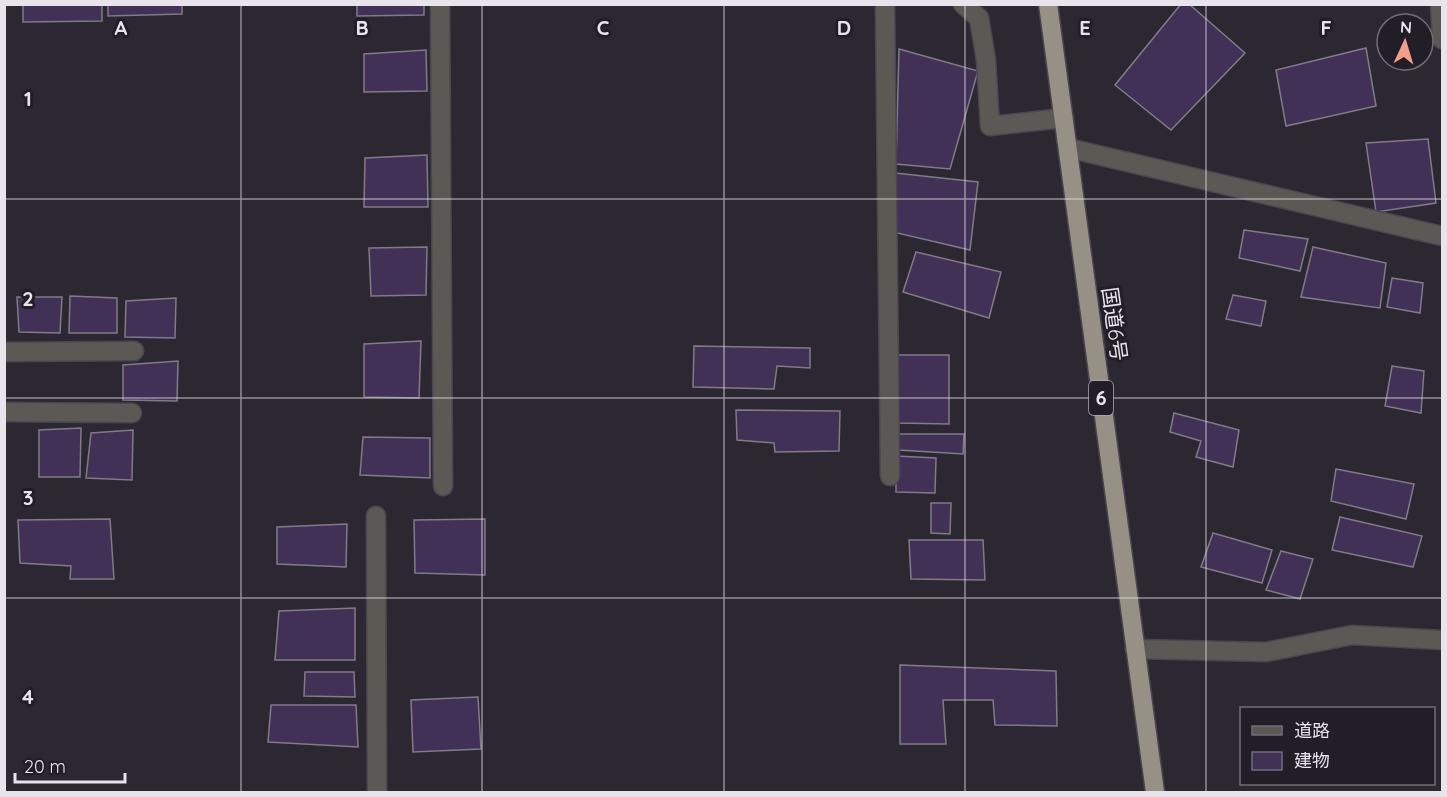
<svg xmlns="http://www.w3.org/2000/svg" width="1447" height="797" font-family="Quicksand,'Noto Sans JP',sans-serif">
  <rect width="100%" height="100%" fill="#2c2832"/>
  <g fill="#423156" stroke="#807b87" stroke-width="1.5">
    <path d="M 23,4 L 102,4 L 102,21 L 23,22 Z"/>
    <path d="M 108,4 L 182,4 L 182,14 L 108,16 Z"/>
    <path d="M 357,4 L 424,4 L 424,15 L 357,16 Z"/>
    <path d="M 1181,4 L 1189,4 L 1245,53 L 1171,130 L 1115,85 Z"/>
    <path d="M 1366,48 L 1376,106 L 1286,126 L 1276,70 Z"/>
    <path d="M 899,49 L 978,71 L 950,169 L 896,164 Z"/>
    <path d="M 426,50 L 427,91 L 364,92 L 364,54 Z"/>
    <path d="M 1428,139 L 1436,203 L 1376,212 L 1366,143 Z"/>
    <path d="M 427,155 L 428,207 L 364,207 L 365,158 Z"/>
    <path d="M 895,173 L 978,182 L 970,250 L 893,232 Z"/>
    <path d="M 1244,230 L 1308,239 L 1300,271 L 1239,258 Z"/>
    <path d="M 427,247 L 426,295 L 371,296 L 369,248 Z"/>
    <path d="M 1313,247 L 1386,263 L 1380,308 L 1301,297 Z"/>
    <path d="M 916,252 L 1001,272 L 989,318 L 903,292 Z"/>
    <path d="M 1392,278 L 1423,283 L 1420,313 L 1387,307 Z"/>
    <path d="M 1233,295 L 1266,301 L 1261,326 L 1226,319 Z"/>
    <path d="M 70,296 L 117,298 L 117,333 L 69,333 Z"/>
    <path d="M 17,297 L 62,297 L 60,333 L 19,332 Z"/>
    <path d="M 176,298 L 175,338 L 125,337 L 126,301 Z"/>
    <path d="M 421,341 L 419,398 L 364,397 L 364,344 Z"/>
    <path d="M 694,346 L 810,348 L 810,368 L 777,366 L 774,389 L 693,387 Z"/>
    <path d="M 897,355 L 949,355 L 949,424 L 896,423 Z"/>
    <path d="M 178,361 L 177,401 L 123,400 L 123,365 Z"/>
    <path d="M 1392,366 L 1424,371 L 1421,413 L 1385,406 Z"/>
    <path d="M 736,410 L 840,411 L 839,451 L 775,452 L 774,443 L 737,440 Z"/>
    <path d="M 1174,413 L 1239,430 L 1233,467 L 1196,457 L 1201,441 L 1170,432 Z"/>
    <path d="M 81,428 L 80,477 L 39,477 L 39,430 Z"/>
    <path d="M 133,430 L 132,480 L 86,478 L 91,433 Z"/>
    <path d="M 899,434 L 964,434 L 963,454 L 899,450 Z"/>
    <path d="M 363,437 L 430,438 L 430,478 L 360,475 Z"/>
    <path d="M 896,456 L 936,458 L 935,493 L 896,492 Z"/>
    <path d="M 1336,469 L 1414,484 L 1406,519 L 1331,501 Z"/>
    <path d="M 931,503 L 951,503 L 950,534 L 931,533 Z"/>
    <path d="M 1340,517 L 1422,536 L 1413,567 L 1332,550 Z"/>
    <path d="M 110,519 L 114,579 L 70,579 L 71,566 L 20,563 L 18,520 Z"/>
    <path d="M 485,519 L 485,575 L 415,573 L 414,520 Z"/>
    <path d="M 347,524 L 346,567 L 277,564 L 277,527 Z"/>
    <path d="M 1213,533 L 1272,550 L 1262,583 L 1201,567 Z"/>
    <path d="M 909,540 L 983,540 L 985,580 L 911,579 Z"/>
    <path d="M 1281,551 L 1313,559 L 1300,599 L 1266,590 Z"/>
    <path d="M 355,608 L 355,660 L 275,660 L 279,611 Z"/>
    <path d="M 900,665 L 1056,671 L 1057,726 L 995,725 L 993,700 L 943,700 L 946,744 L 900,744 Z"/>
    <path d="M 305,672 L 354,672 L 355,697 L 304,696 Z"/>
    <path d="M 478,697 L 481,749 L 413,752 L 411,700 Z"/>
    <path d="M 271,705 L 356,705 L 358,747 L 268,742 Z"/>
  </g>
  <g fill="none" stroke-linecap="round" stroke-linejoin="round">
    <g stroke="#4a4650" stroke-width="21">
      <path id="service" d="M 1068,148 L 1442,236"/>
    </g>
    <g stroke="#4a4650" stroke-width="21">
      <g id="minor">
        <path d="M 440,4 L 443,486"/>
        <path d="M 885,4 L 890,476"/>
        <path d="M 963,4 L 979,18 L 986,60 L 990,126 L 1064,118"/>
        <path d="M 1440,4 L 1442,39"/>
        <path d="M 4,352 L 134,351"/>
        <path d="M 4,412 L 132,413"/>
        <path d="M 376,516 L 377,792"/>
        <path d="M 1135,649 L 1266,652 L 1352,635 L 1442,640"/>
      </g>
    </g>
    <g stroke="#4a4650" stroke-width="21">
      <path id="trunk" d="M 1048,4 L 1155,792"/>
    </g>
    <use href="#service" stroke="#5c5954" stroke-width="18"/>
    <use href="#minor" stroke="#5c5954" stroke-width="18"/>
    <use href="#trunk" stroke="#979085" stroke-width="18"/>
  </g>
  <path fill="none" stroke="#e7e4eb" stroke-width="1.5" stroke-opacity="0.55" d="M 241,4 L 241,792M 482,4 L 482,792M 724,4 L 724,792M 965,4 L 965,792M 1206,4 L 1206,792M 4,199 L 1442,199M 4,398 L 1442,398M 4,598 L 1442,598"/>
  <g text-anchor="middle" stroke-width="6" stroke-linejoin="round" paint-order="stroke">
    <rect fill="#221e28" stroke="#aca9b0" stroke-width="1.5" x="1089" y="381" width="24" height="34" rx="4.5"/>
    <g font-size="20" font-weight="bold" fill="#e7e4eb">
      <text x="1101" y="405">6</text>
    </g>
    <g font-size="21" fill="#e7e4eb" stroke="#221e28">
      <text transform="translate(1114 324) rotate(82)" y="7">国道6号</text>
    </g>
  </g>
  <g font-size="20" text-anchor="middle" font-weight="bold" fill="#e7e4eb" stroke="#221e28" stroke-width="6" stroke-linejoin="round" paint-order="stroke">
    <text x="121" y="35">A</text>
    <text x="362" y="35">B</text>
    <text x="603" y="35">C</text>
    <text x="844" y="35">D</text>
    <text x="1085" y="35">E</text>
    <text x="1326" y="35">F</text>
    <text x="28" y="106">1</text>
    <text x="28" y="306">2</text>
    <text x="28" y="505">3</text>
    <text x="28" y="704">4</text>
  </g>
  <rect width="1447" height="797" fill="none" stroke="#e7e4eb" stroke-width="12"/>
  <rect x="1240" y="707" width="195" height="78" fill="#221e28" stroke="#716d76" stroke-width="1.5"/>
  <rect x="1252" y="726" width="30" height="9" fill="#5c5954" stroke="#716d76" stroke-width="1.5"/>
  <text x="1294" y="737" font-size="18" fill="#e7e4eb">道路</text>
  <rect x="1252" y="752" width="30" height="18" fill="#423156" stroke="#716d76" stroke-width="1.5"/>
  <text x="1294" y="767" font-size="18" fill="#e7e4eb">建物</text>
  <g transform="translate(1405 42) rotate(4)"><circle r="28" fill="#221e28" stroke="#716d76" stroke-width="1.5"/>
  <path d="M0-4.5L10 22L0 15L-10 22Z" fill="#f49e89"/>
  <text y="-9" font-size="16" font-weight="bold" text-anchor="middle" fill="#e7e4eb">N</text>
  </g>
  <path d="M15 773v9h110v-9" fill="none" stroke="#e7e4eb" stroke-width="3"/>
  <text x="24" y="773" font-size="18" fill="#e7e4eb" stroke="#221e28" stroke-width="4.5" paint-order="stroke">20 m</text>
</svg>
